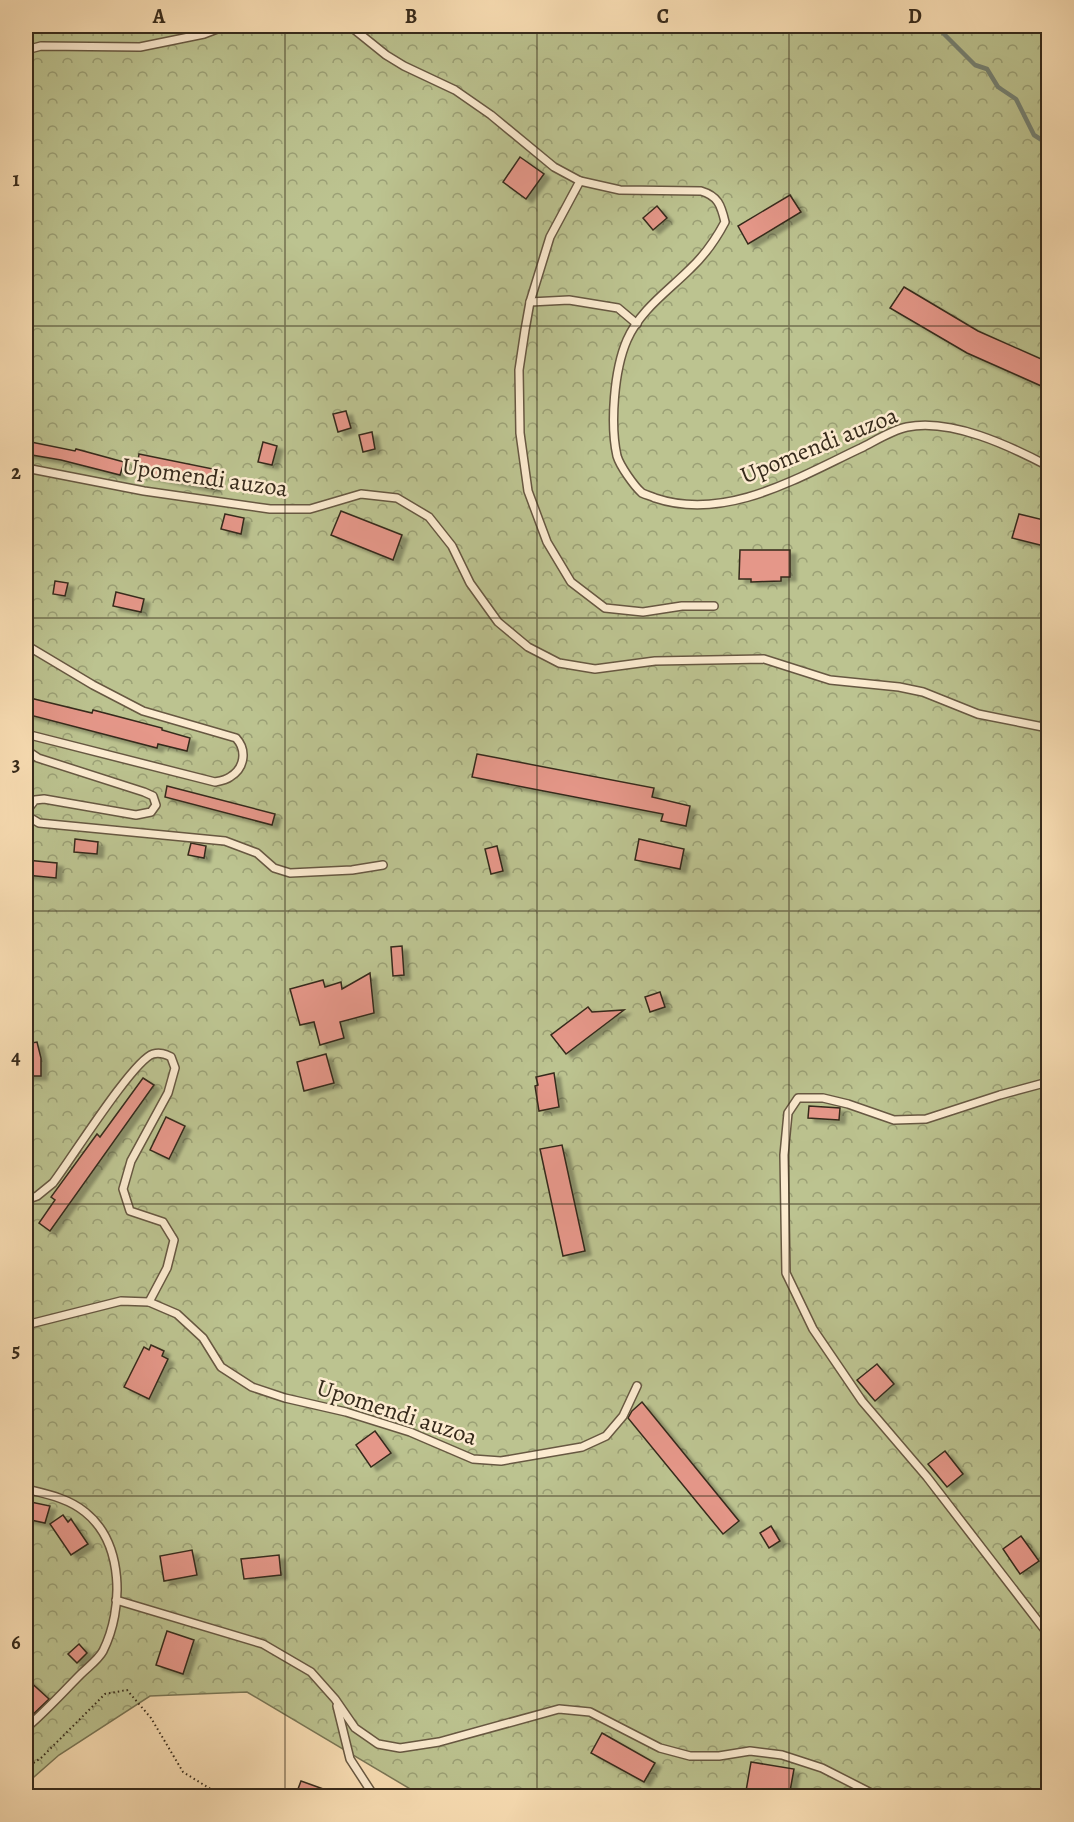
<svg xmlns="http://www.w3.org/2000/svg" width="1074" height="1822" font-family="Alegreya,serif">
  <defs>
    <pattern id="forest-crowns" width="20" height="18" patternUnits="userSpaceOnUse" patternTransform="scale(1.5)"><rect width="20" height="18" fill="#bcc390"/><path d="M2 6a3 3 0 1 1 6 0M12 15a3 3 0 1 1 6 0" fill="none" stroke="#9a9f75"/></pattern>
    <filter id="shadow"><feDropShadow dx="6" dy="4" stdDeviation="1.5" flood-color="#0004"/></filter>
  </defs>
  <rect width="100%" height="100%" fill="#fbe0b6"/>
  <filter id="stains"><feTurbulence type="fractalNoise" baseFrequency=".00333" numOctaves="4"/><feColorMatrix values="0 0 0 0 .2 0 0 0 0 .09 0 0 0 0 .02 0 0 0 .5 -.17"/></filter>
  <radialGradient id="worn" r=".72"><stop offset=".6" stop-color="#630" stop-opacity="0"/><stop offset="1" stop-color="#630" stop-opacity=".3"/></radialGradient>
  <path fill="url(#forest-crowns)" stroke="#797656" stroke-width="1.5" d="M 26,26 L 1048,26 L 1048,1796 L 422,1796 L 247,1692 L 150,1696 L 59,1755 L 26,1784 Z"/>
  <g fill="none" stroke-linecap="round" stroke-linejoin="round">
    <path stroke="#758274" stroke-width="4.5" d="M 936,26 L 975,65 L 987,69 L 998,87 L 1016,99 L 1034,135 L 1048,144"/>
  </g>
  <g fill="#e59789" stroke="#362a1b" stroke-width="1.5" filter="url(#shadow)">
    <path d="M 520,157 L 544,174 L 526,199 L 503,182 Z"/>
    <path d="M 790,195 L 801,212 L 748,244 L 738,226 Z"/>
    <path d="M 657,206 L 667,218 L 653,230 L 643,218 Z"/>
    <path d="M 904,287 L 978,331 L 1048,362 L 1048,389 L 967,353 L 890,308 Z"/>
    <path d="M 346,411 L 351,428 L 338,432 L 333,414 Z"/>
    <path d="M 372,432 L 375,449 L 363,452 L 359,435 Z"/>
    <path d="M 26,441 L 75,451 L 76,449 L 124,462 L 120,475 L 61,460 L 26,454 Z"/>
    <path d="M 263,442 L 277,446 L 272,465 L 258,462 Z"/>
    <path d="M 139,454 L 218,470 L 214,489 L 136,473 Z"/>
    <path d="M 341,511 L 402,535 L 393,560 L 331,535 Z"/>
    <path d="M 225,514 L 244,518 L 241,534 L 221,529 Z"/>
    <path d="M 1019,514 L 1048,521 L 1048,547 L 1012,538 Z"/>
    <path d="M 740,550 L 790,550 L 790,577 L 781,577 L 781,581 L 751,582 L 751,579 L 739,579 Z"/>
    <path d="M 55,581 L 68,583 L 65,596 L 53,594 Z"/>
    <path d="M 116,592 L 144,599 L 141,612 L 113,606 Z"/>
    <path d="M 26,697 L 92,713 L 93,710 L 162,728 L 162,730 L 190,738 L 187,751 L 158,744 L 157,748 L 26,714 Z"/>
    <path d="M 477,754 L 654,788 L 652,797 L 690,806 L 686,826 L 661,821 L 663,814 L 472,777 Z"/>
    <path d="M 167,786 L 275,814 L 272,825 L 165,797 Z"/>
    <path d="M 75,839 L 98,842 L 97,854 L 74,852 Z"/>
    <path d="M 639,839 L 684,849 L 680,869 L 635,860 Z"/>
    <path d="M 191,843 L 206,846 L 204,858 L 188,855 Z"/>
    <path d="M 497,846 L 503,871 L 491,874 L 485,849 Z"/>
    <path d="M 26,860 L 57,863 L 56,878 L 26,875 Z"/>
    <path d="M 402,946 L 404,975 L 393,976 L 391,947 Z"/>
    <path d="M 370,973 L 374,1013 L 340,1022 L 344,1038 L 320,1045 L 314,1022 L 300,1025 L 290,989 L 323,980 L 325,987 L 341,982 L 342,989 Z"/>
    <path d="M 660,992 L 665,1007 L 650,1012 L 645,997 Z"/>
    <path d="M 588,1007 L 592,1012 L 624,1010 L 566,1054 L 551,1035 Z"/>
    <path d="M 37,1042 L 41,1058 L 41,1076 L 26,1076 L 26,1044 Z"/>
    <path d="M 326,1054 L 334,1083 L 304,1091 L 297,1062 Z"/>
    <path d="M 554,1073 L 559,1107 L 539,1111 L 535,1086 L 538,1085 L 536,1077 Z"/>
    <path d="M 143,1078 L 154,1085 L 50,1231 L 39,1223 L 55,1200 L 51,1197 L 97,1134 L 100,1137 Z"/>
    <path d="M 809,1106 L 840,1108 L 839,1120 L 808,1118 Z"/>
    <path d="M 166,1117 L 185,1126 L 169,1159 L 150,1150 Z"/>
    <path d="M 562,1145 L 585,1251 L 563,1256 L 540,1149 Z"/>
    <path d="M 151,1345 L 164,1351 L 162,1356 L 168,1359 L 149,1399 L 124,1387 L 144,1347 L 149,1350 Z"/>
    <path d="M 877,1364 L 894,1384 L 875,1401 L 857,1380 Z"/>
    <path d="M 642,1402 L 739,1521 L 723,1534 L 628,1418 L 632,1411 Z"/>
    <path d="M 375,1431 L 391,1453 L 371,1467 L 356,1445 Z"/>
    <path d="M 945,1451 L 963,1474 L 947,1487 L 928,1464 Z"/>
    <path d="M 26,1501 L 50,1506 L 45,1523 L 26,1519 Z"/>
    <path d="M 63,1515 L 68,1522 L 71,1519 L 88,1544 L 71,1555 L 50,1524 Z"/>
    <path d="M 771,1526 L 780,1541 L 769,1548 L 760,1533 Z"/>
    <path d="M 1021,1536 L 1039,1561 L 1020,1574 L 1003,1549 Z"/>
    <path d="M 192,1550 L 197,1575 L 164,1581 L 160,1556 Z"/>
    <path d="M 279,1555 L 281,1575 L 244,1579 L 241,1559 Z"/>
    <path d="M 167,1631 L 194,1640 L 183,1674 L 156,1665 Z"/>
    <path d="M 79,1644 L 87,1653 L 77,1663 L 68,1654 Z"/>
    <path d="M 26,1678 L 49,1699 L 26,1721 Z"/>
    <path d="M 602,1733 L 655,1763 L 644,1782 L 591,1753 Z"/>
    <path d="M 751,1762 L 794,1769 L 789,1797 L 746,1791 Z"/>
    <path d="M 301,1781 L 340,1795 L 340,1797 L 295,1797 Z"/>
  </g>
  <g fill="none" stroke-linecap="round" stroke-linejoin="round">
    <g stroke="#675842" stroke-width="10">
      <g id="service">
        <path d="M 350,26 L 386,55 L 404,66 L 455,90 L 491,115 L 554,167 L 580,181 L 620,190 L 701,191 C 718,196 721,205 725,222 C 716,239 705,255 690,269 C 668,291 640,310 627,340 C 614,370 610,424 617,456 C 620,466 634,486 642,493 C 646,495 651,496 655,498 C 726,522 799,477 861,448 C 875,441 892,430 907,427 C 951,418 1010,446 1048,466"/>
        <path d="M 26,50 L 41,46 L 140,47 L 204,34 L 225,26"/>
        <path d="M 580,181 L 550,237 L 530,302 L 525,330 L 519,370 L 520,433 L 528,491 L 547,542 L 571,582 L 605,608 L 643,612 L 682,606 L 714,606"/>
        <path d="M 530,302 L 569,300 L 618,308 L 637,324"/>
        <path d="M 26,468 L 144,491 L 270,509 L 310,509 L 361,494 L 397,498 L 429,517 L 452,546 L 470,583 L 498,622 L 528,647 L 559,663 L 595,669 L 655,661 L 764,659 L 830,680 L 899,687 L 923,692 L 978,714 L 1048,728"/>
        <path d="M 26,645 L 93,685 L 143,711 L 236,738 C 247,750 245,768 230,777 C 226,780 220,781 215,782 L 26,734"/>
        <path d="M 26,750 L 38,758 L 144,792 L 153,796 L 156,805 L 151,812 L 136,815 L 44,799 L 35,800 L 28,809 L 29,817 L 39,823 L 225,841 L 257,853 L 274,868 L 290,873 L 352,870 L 383,865"/>
        <path d="M 1048,1082 L 1000,1095 L 926,1119 L 894,1120 L 848,1104 L 823,1098 L 798,1098 L 788,1113 L 784,1155 L 786,1273 L 813,1329 L 862,1401 L 927,1477 L 1048,1634"/>
        <path d="M 26,1200 L 37,1196 L 53,1183 C 70,1161 133,1060 153,1054 C 160,1052 165,1054 171,1057 L 175,1068 L 168,1093 L 131,1161 L 123,1189 L 130,1211 L 163,1222 L 174,1240 L 167,1268 L 149,1302"/>
        <path d="M 26,1325 L 121,1301 L 149,1302 L 177,1314 L 203,1338 L 221,1367 L 252,1387 L 285,1398 L 346,1412 L 410,1432 L 473,1459 L 501,1461 L 582,1447 L 606,1436 L 623,1416 L 637,1386"/>
        <path d="M 26,1489 C 46,1494 68,1498 85,1512 C 124,1543 124,1609 103,1651 C 98,1660 88,1667 81,1674 C 63,1692 45,1712 26,1728"/>
        <path d="M 116,1600 L 263,1644 L 311,1672 L 335,1699 L 355,1728 L 378,1744 L 400,1748 L 439,1742 L 559,1709 L 590,1712 L 660,1748 L 690,1756 L 719,1756 L 750,1751 L 782,1755 L 822,1768 L 877,1796"/>
        <path d="M 337,1706 L 350,1759 L 374,1796"/>
      </g>
    </g>
    <path stroke="#362a1b" stroke-width="2" stroke-dasharray="1.5 3" stroke-linecap="butt" d="M 26,1768 L 41,1758 L 105,1694 L 127,1690 L 151,1718 L 183,1772 L 222,1796"/>
    <use href="#service" stroke="#fcebd0" stroke-width="7"/>
  </g>
  <path fill="none" stroke="#362a1b" stroke-width="1.5" stroke-opacity="0.55" d="M 285,26 L 285,1796M 537,26 L 537,1796M 789,26 L 789,1796M 26,326 L 1048,326M 26,618 L 1048,618M 26,911 L 1048,911M 26,1204 L 1048,1204M 26,1496 L 1048,1496"/>
  <g text-anchor="middle" stroke-width="5" stroke-linejoin="round" paint-order="stroke">
    <g font-size="24" fill="#362a1b" stroke="#fcebd0">
      <text transform="translate(819 445) rotate(-22)" y="8">Upomendi auzoa</text>
      <text transform="translate(205 477) rotate(8)" y="8">Upomendi auzoa</text>
      <text transform="translate(397 1412) rotate(18)" y="8">Upomendi auzoa</text>
    </g>
  </g>
  <rect width="1074" height="1822" fill="none" stroke="#fbe0b6" stroke-width="66"/>
  <rect x="33" y="33" width="1008" height="1756" fill="none" stroke="#362a1b" stroke-width="2"/>
  <g font-size="20" text-anchor="middle" font-weight="bold" fill="#362a1b">
    <text x="159" y="23">A</text>
    <text x="411" y="23">B</text>
    <text x="663" y="23">C</text>
    <text x="915" y="23">D</text>
    <text x="16" y="186">1</text>
    <text x="16" y="479">2</text>
    <text x="16" y="771">3</text>
    <text x="16" y="1064">4</text>
    <text x="16" y="1357">5</text>
    <text x="16" y="1649">6</text>
  </g>
  <rect width="100%" height="100%" filter="url(#stains)"/>
  <rect width="100%" height="100%" fill="url(#worn)"/>
</svg>
